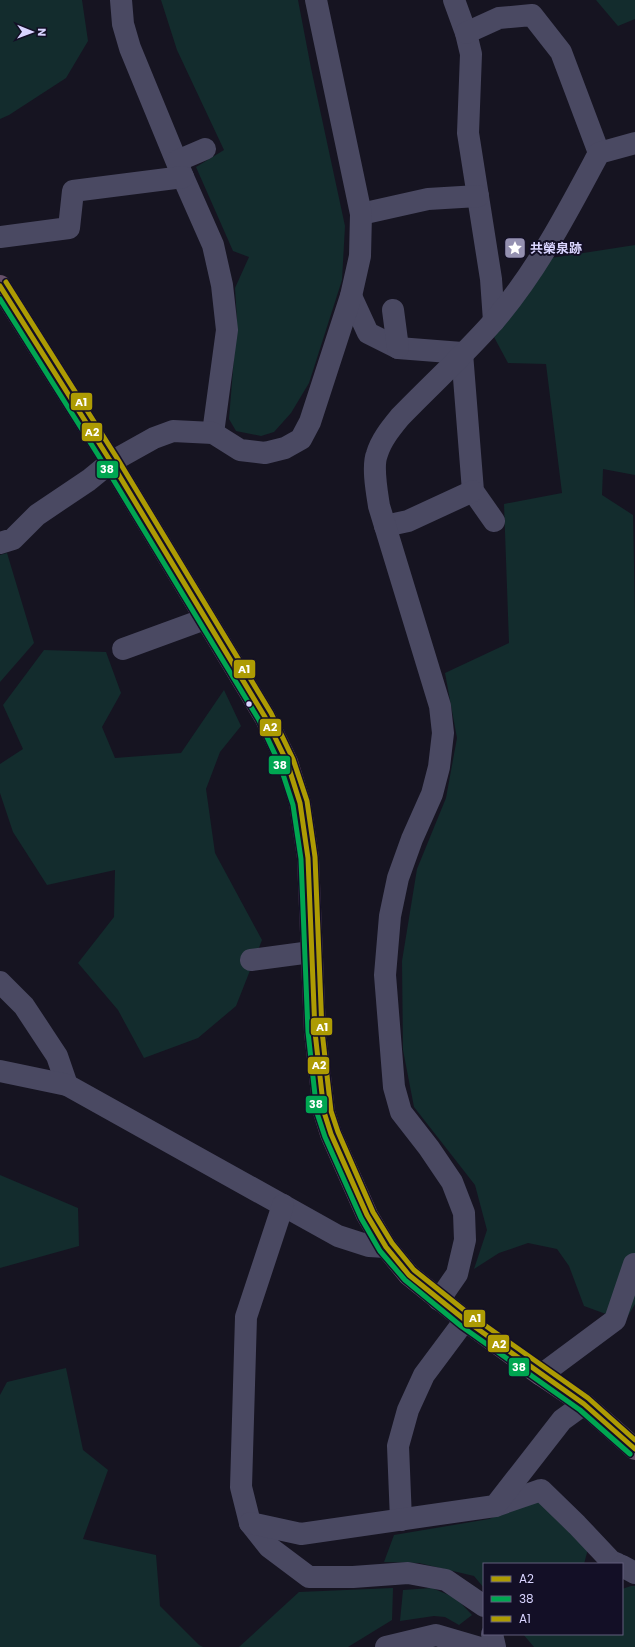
<svg xmlns="http://www.w3.org/2000/svg" width="635" height="1647" font-family="Poppins,'Noto Sans JP',sans-serif">
  <rect width="100%" height="100%" fill="#161421"/>
  <g fill="#132c2d">
    <path d="M 0,0 L 82,0 L 88,41 L 66,78 L 9,115 L 0,119 Z"/>
    <path d="M 161,0 L 298,0 L 311,68 L 345,226 L 342,280 L 309,383 L 291,413 L 274,432 L 261,436 L 236,431 L 229,419 L 237,320 L 235,288 L 249,257 L 233,251 L 196,167 L 224,150 L 177,50 Z"/>
    <path d="M 596,0 L 635,0 L 635,19 L 618,26 Z"/>
    <path d="M 635,245 L 635,475 L 603,469 L 602,495 L 633,515 L 635,616 L 635,1304 L 625,1321 L 584,1306 L 569,1266 L 557,1249 L 528,1243 L 499,1253 L 474,1269 L 487,1230 L 475,1185 L 414,1107 L 403,1050 L 402,961 L 417,869 L 446,798 L 457,738 L 445,673 L 509,643 L 504,504 L 562,493 L 546,364 L 508,363 L 494,337 L 551,258 Z"/>
    <path d="M 7,553 L 34,643 L 0,682 L 0,555 Z"/>
    <path d="M 44,650 L 106,652 L 121,693 L 102,727 L 115,758 L 181,753 L 224,690 L 241,726 L 220,752 L 206,789 L 215,853 L 262,940 L 236,1006 L 198,1038 L 144,1058 L 118,1010 L 78,963 L 114,917 L 115,870 L 47,885 L 13,832 L 0,793 L 0,764 L 23,749 L 3,705 Z"/>
    <path d="M 0,1175 L 78,1208 L 79,1246 L 0,1268 Z"/>
    <path d="M 66,1368 L 83,1450 L 108,1470 L 83,1539 L 156,1555 L 160,1606 L 199,1645 L 203,1647 L 0,1647 L 0,1395 L 7,1382 Z"/>
    <path d="M 539,1498 L 588,1549 L 584,1564 L 484,1564 L 484,1588 L 474,1576 L 419,1563 L 384,1562 L 394,1535 L 489,1519 Z"/>
    <path d="M 631,1586 L 635,1586 L 635,1647 L 534,1647 L 523,1634 L 622,1634 L 622,1589 Z"/>
    <path d="M 393,1588 L 392,1620 L 348,1647 L 239,1647 L 299,1592 Z"/>
    <path d="M 432,1588 L 456,1598 L 472,1615 L 459,1625 L 445,1617 L 434,1616 L 400,1621 L 403,1590 Z"/>
  </g>
  <g fill="none" stroke-linecap="round" stroke-linejoin="round">
    <g stroke="#4a4962" stroke-width="22">
      <path d="M 121,0 L 123,24 L 130,48 L 183,177 L 213,245 L 222,285 L 227,330 L 213,433"/>
      <path d="M 454,0 L 466,33 L 471,54 L 468,133 L 491,279 L 494,321"/>
      <path d="M 466,33 L 499,18 L 532,15 L 561,52 L 599,153"/>
      <path d="M 177,161 L 205,149"/>
      <path d="M 361,214 L 428,199 L 478,196"/>
      <path d="M 0,237 L 69,228 L 73,191 L 183,177"/>
      <path d="M 351,296 L 368,333 L 398,348 L 462,353 L 473,491 L 494,521"/>
      <path d="M 393,310 L 398,348"/>
      <path d="M 385,526 L 408,521 L 473,491"/>
      <path d="M 0,543 L 13,539 L 37,515 L 89,480 L 111,462 L 154,438 L 173,431 L 213,433 L 240,450 L 265,453 L 285,448 L 301,439 L 310,422 L 351,296 L 360,256 L 361,214 L 316,0"/>
      <path d="M 123,649 L 205,619"/>
      <path d="M 251,960 L 311,952"/>
      <path d="M 0,982 L 24,1006 L 57,1056 L 67,1085"/>
      <path d="M 0,1071 L 67,1085 L 338,1236 L 369,1246 L 386,1247"/>
      <path d="M 283,1205 L 246,1317 L 241,1487 L 250,1523 L 269,1547 L 309,1577 L 353,1577 L 408,1573 L 446,1580 L 484,1606"/>
      <path d="M 439,1300 L 457,1274 L 465,1240 L 464,1213 L 452,1182 L 429,1148 L 401,1112 L 394,1087 L 385,975 L 390,916 L 398,878 L 412,839 L 432,794 L 439,767 L 443,733 L 440,706 L 379,506 C 377,493 372,466 377,454 C 381,440 391,428 400,417 C 431,385 464,355 494,321 C 537,271 568,211 599,153 L 635,143"/>
      <path d="M 541,1375 L 615,1320 L 634,1264"/>
      <path d="M 495,1506 L 541,1490 L 577,1525 L 611,1561 L 618,1564"/>
      <path d="M 401,1520 L 398,1446 L 408,1410 L 424,1375 L 465,1320"/>
      <path d="M 250,1523 L 301,1534 L 495,1506 L 562,1420 L 584,1404"/>
      <path d="M 622,1566 L 635,1573"/>
      <path d="M 492,1634 L 495,1647"/>
      <path d="M 386,1647 L 436,1635 L 477,1647"/>
    </g>
    <path stroke="#67516a" stroke-width="22" d="M 0,286 L 111,462 L 265,717 L 287,762 L 300,803 L 308,858 L 315,1032 L 324,1112 L 331,1134 L 367,1215 L 386,1247 L 409,1275 L 465,1320 L 541,1375 L 584,1404 L 635,1449"/>
    <g stroke="#130f26" stroke-width="8">
      <path id="bus-1" d="M 0,286 L 111,462 L 265,717 L 287,762 L 300,803 L 308,858 L 315,1032 L 324,1112 L 331,1134 L 367,1215 L 386,1247 L 409,1275 L 465,1320 L 584,1404 L 635,1449"/>
    </g>
    <g stroke="#130f26" stroke-width="8">
      <path id="bus-2" d="M 0,299 L 105,466 L 259,720 L 280,765 L 293,805 L 301,859 L 308,1032 L 317,1113 L 325,1137 L 361,1218 L 380,1251 L 405,1280 L 461,1326 L 580,1410 L 630,1454"/>
    </g>
    <g stroke="#130f26" stroke-width="8">
      <path id="bus-3" d="M 6,282 L 117,458 L 271,713 L 293,759 L 307,801 L 315,857 L 322,1031 L 331,1111 L 338,1132 L 373,1212 L 392,1243 L 414,1270 L 469,1314 L 588,1398 L 635,1440"/>
    </g>
    <use href="#bus-1" stroke="#ad9b03" stroke-width="5"/>
    <use href="#bus-2" stroke="#00a651" stroke-width="5"/>
    <use href="#bus-3" stroke="#ad9b03" stroke-width="5"/>
  </g>
  <defs>
    <g id="sight-square" transform="scale(1.15)"><rect x="-9" y="-9" width="18" height="18" rx="4" fill="#9591b1" stroke="#130f26"/><path d="M0-6L1.8-2.2L6-1.7L2.9 1.2L3.7 5.4L0 3.3L-3.7 5.4L-2.9 1.2L-6-1.7L-1.8-2.2Z" fill="#fff"/></g>
  </defs>
  <g fill-rule="evenodd">
    <use href="#sight-square" x="515" y="248"/>
  </g>
  <circle fill="#d9d4ff" stroke="#130f26" stroke-width="1.5" cx="249" cy="704" r="3.5"/>
  <g text-anchor="middle" stroke-width="4" stroke-linejoin="round" paint-order="stroke">
    <g font-size="13" font-weight="bold" fill="#d9d4ff" stroke="#130f26" text-anchor="start">
      <text x="530" y="253">共榮泉跡</text>
    </g>
  </g>
  <g stroke="#130f26" stroke-width="1.5">
    <rect x="70" y="392" width="23" height="19" rx="4" fill="#ad9b03"/>
    <rect x="81" y="422" width="22" height="20" rx="4" fill="#ad9b03"/>
    <rect x="96" y="460" width="23" height="19" rx="4" fill="#00a651"/>
    <rect x="233" y="659" width="23" height="20" rx="4" fill="#ad9b03"/>
    <rect x="259" y="718" width="23" height="19" rx="4" fill="#ad9b03"/>
    <rect x="268" y="755" width="23" height="20" rx="4" fill="#00a651"/>
    <rect x="310" y="1017" width="23" height="19" rx="4" fill="#ad9b03"/>
    <rect x="307" y="1056" width="23" height="19" rx="4" fill="#ad9b03"/>
    <rect x="305" y="1095" width="23" height="19" rx="4" fill="#00a651"/>
    <rect x="463" y="1309" width="23" height="19" rx="4" fill="#ad9b03"/>
    <rect x="487" y="1334" width="23" height="19" rx="4" fill="#ad9b03"/>
    <rect x="508" y="1357" width="22" height="20" rx="4" fill="#00a651"/>
  </g>
  <g font-size="11" text-anchor="middle" font-weight="bold" fill="#fff">
    <text x="81" y="406">A1</text>
    <text x="92" y="436">A2</text>
    <text x="107" y="473">38</text>
    <text x="244" y="673">A1</text>
    <text x="270" y="731">A2</text>
    <text x="280" y="769">38</text>
    <text x="322" y="1031">A1</text>
    <text x="319" y="1069">A2</text>
    <text x="316" y="1108">38</text>
    <text x="475" y="1322">A1</text>
    <text x="499" y="1348">A2</text>
    <text x="519" y="1371">38</text>
  </g>
  <rect x="483" y="1563" width="140" height="72" fill="#130f26" stroke="#625e7d"/>
  <rect x="491" y="1576" width="20" height="6" fill="#ad9b03" stroke="#625e7d"/>
  <text x="519" y="1583" font-size="12" fill="#d9d4ff">A2</text>
  <rect x="491" y="1596" width="20" height="6" fill="#00a651" stroke="#625e7d"/>
  <text x="519" y="1603" font-size="12" fill="#d9d4ff">38</text>
  <rect x="491" y="1616" width="20" height="6" fill="#ad9b03" stroke="#625e7d"/>
  <text x="519" y="1623" font-size="12" fill="#d9d4ff">A1</text>
  <g transform="translate(32 32) rotate(91)" stroke="#130f26" stroke-width="3" paint-order="stroke">
  <path d="M0-3L7 15L0 10L-7 15Z" fill="#d9d4ff"/>
  <text y="-6" font-size="11" font-weight="bold" text-anchor="middle" fill="#d9d4ff">N</text>
  </g>
</svg>
